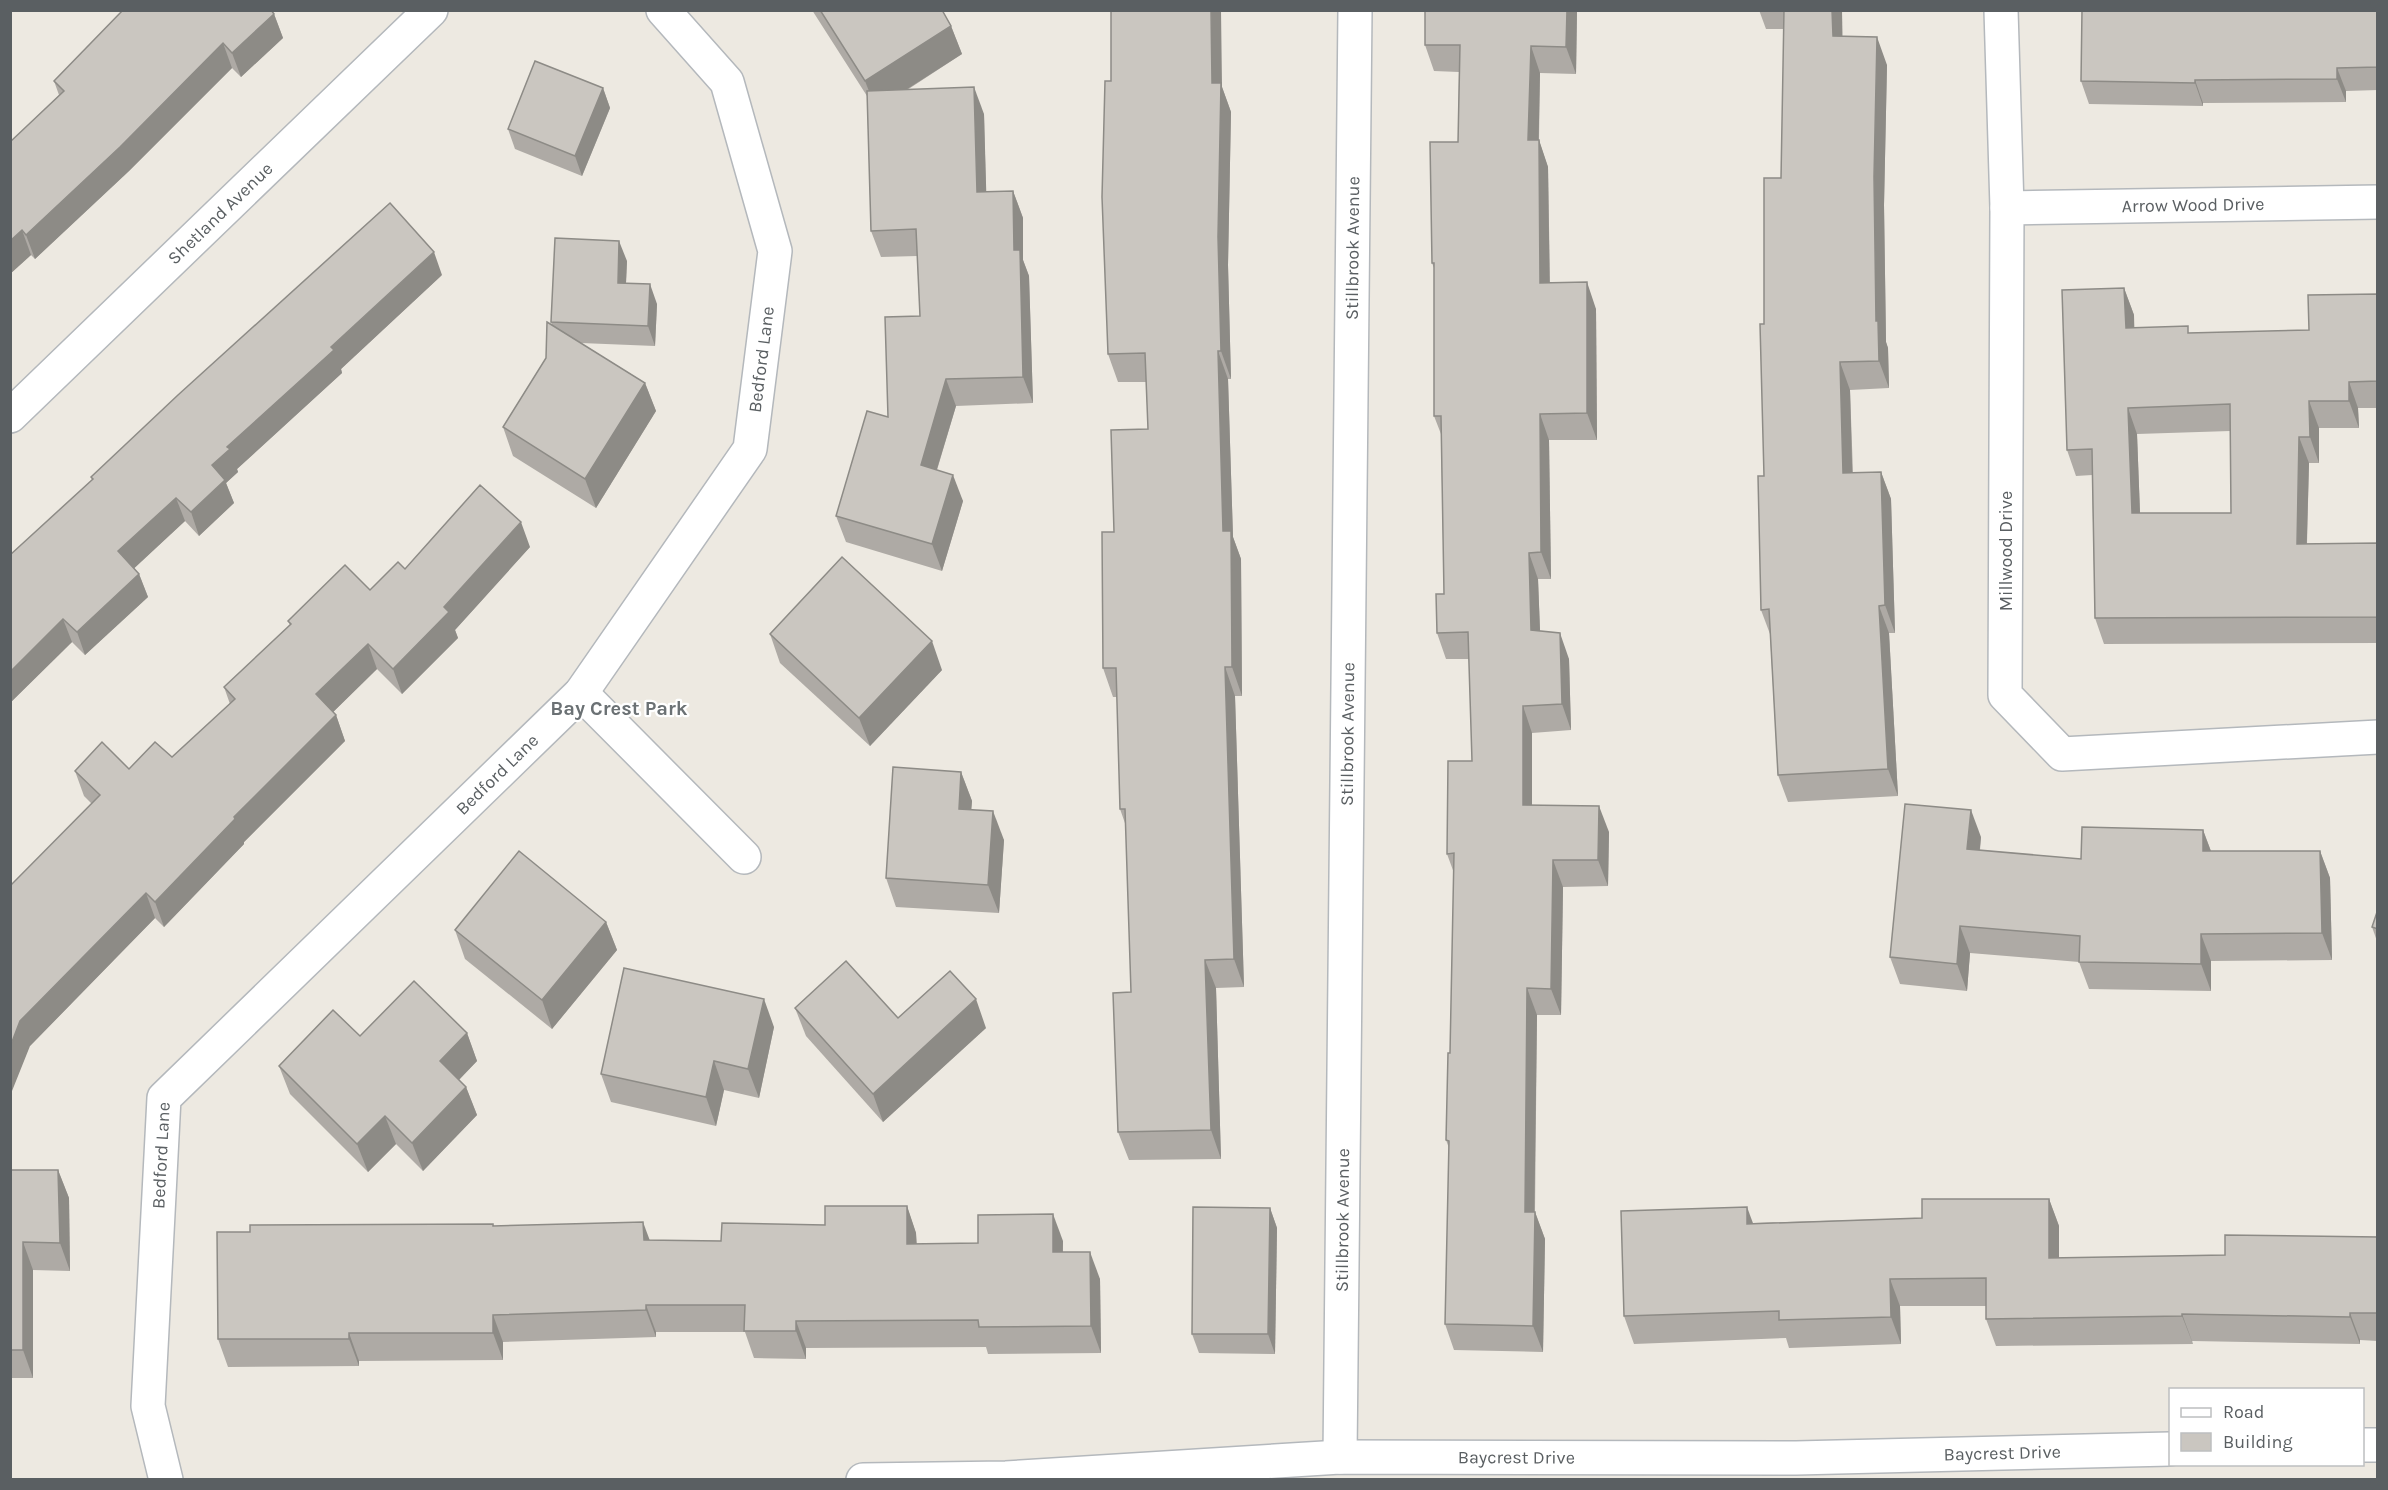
<svg xmlns="http://www.w3.org/2000/svg" width="2388" height="1490" font-family="Karla,sans-serif">
  <rect width="100%" height="100%" fill="#ede9e1"/>
  <g fill="none" stroke-linecap="round" stroke-linejoin="round">
    <g stroke="#b4b8bc" stroke-width="36">
      <g id="minor">
        <path d="M 2001,10 L 2007,208 L 2005,695 L 2062,754 L 2378,737"/>
        <path id="s1" d="M 2007,208 L 2378,202"/>
        <path id="s2" d="M 10,416 L 431,10"/>
        <path d="M 581,693 L 744,857"/>
        <path d="M 2362,1445 L 2378,1445"/>
        <path id="s3" d="M 1340,1457 L 1355,10"/>
        <path id="s4" d="M 166,1480 L 148,1406 L 164,1098 L 581,693 L 750,449 L 775,251 L 727,82 L 663,10"/>
        <path id="s5" d="M 863,1480 L 1006,1478 L 1340,1457 L 1796,1458 L 2170,1449"/>
      </g>
    </g>
    <use href="#minor" stroke="#fff" stroke-width="33"/>
  </g>
  <g fill="#aeaaa5" fill-rule="evenodd">
    <path d="M 812,10 L 942,10 L 951,26 L 962,54 L 907,90 L 984,114 L 986,192 L 1013,191 L 1023,218 L 1023,260 L 1029,276 L 1033,403 L 956,406 L 937,470 L 963,501 L 942,571 L 846,542 L 836,516 L 888,417 L 920,316 L 917,256 L 881,257 L 871,231 L 867,96 Z"/>
    <path d="M 1425,10 L 1577,10 L 1576,74 L 1540,73 L 1539,140 L 1548,167 L 1550,283 L 1596,309 L 1597,440 L 1549,440 L 1551,579 L 1538,579 L 1540,631 L 1569,659 L 1571,730 L 1532,733 L 1532,805 L 1609,832 L 1608,886 L 1563,887 L 1561,1015 L 1537,1015 L 1535,1212 L 1545,1239 L 1543,1352 L 1454,1350 L 1445,1324 L 1449,1148 L 1446,1140 L 1450,1053 L 1454,873 L 1447,854 L 1472,761 L 1469,659 L 1446,659 L 1437,633 L 1444,594 L 1441,434 L 1434,416 L 1434,268 L 1432,263 L 1458,142 L 1459,72 L 1434,71 L 1425,45 Z"/>
    <path d="M 1759,10 L 1842,10 L 1842,37 L 1887,65 L 1884,205 L 1886,342 L 1888,348 L 1889,388 L 1850,390 L 1853,473 L 1881,472 L 1891,499 L 1895,633 L 1889,633 L 1898,796 L 1788,802 L 1778,775 L 1770,634 L 1761,610 L 1764,476 L 1764,324 L 1781,178 L 1784,29 L 1766,29 Z"/>
    <path d="M 2378,10 L 2378,90 L 2346,91 L 2346,102 L 2203,103 L 2203,106 L 2089,104 L 2081,81 Z"/>
    <path d="M 274,14 L 283,38 L 241,77 L 232,68 L 129,171 L 35,259 L 31,255 L 10,274 L 10,142 L 59,95 L 54,81 Z"/>
    <path d="M 1111,81 L 1222,87 L 1231,112 L 1228,265 L 1231,379 L 1228,379 L 1233,537 L 1241,559 L 1242,696 L 1235,696 L 1244,987 L 1216,988 L 1221,1159 L 1129,1160 L 1118,1132 L 1131,992 L 1126,826 L 1120,809 L 1117,697 L 1113,697 L 1103,668 L 1114,532 L 1148,429 L 1146,382 L 1118,382 L 1108,354 Z"/>
    <path d="M 603,88 L 610,108 L 582,176 L 515,149 L 508,129 Z"/>
    <path d="M 627,261 L 626,283 L 657,304 L 655,346 L 581,343 L 645,383 L 656,411 L 596,508 L 513,456 L 503,427 L 546,358 L 552,325 L 551,322 Z"/>
    <path d="M 442,275 L 341,369 L 342,373 L 237,469 L 238,472 L 226,483 L 234,503 L 199,536 L 185,521 L 134,568 L 139,574 L 148,597 L 85,655 L 72,642 L 10,703 L 10,555 L 92,480 L 91,477 Z"/>
    <path d="M 2124,288 L 2134,315 L 2134,328 L 2190,333 L 2309,330 L 2378,294 L 2378,408 L 2358,408 L 2359,428 L 2319,428 L 2319,463 L 2309,463 L 2307,544 L 2378,543 L 2378,643 L 2104,644 L 2095,618 L 2092,475 L 2076,476 L 2067,450 ZM 2230,431 L 2231,513 L 2140,513 L 2137,434 Z"/>
    <path d="M 530,547 L 455,630 L 458,638 L 402,694 L 377,669 L 333,712 L 336,715 L 345,741 L 244,842 L 244,844 L 164,927 L 155,918 L 30,1046 L 92,804 L 84,796 L 75,771 L 129,769 L 172,757 L 230,704 L 224,687 L 290,625 L 288,621 L 370,590 L 405,569 Z"/>
    <path d="M 770,634 L 942,670 L 870,746 L 780,663 Z"/>
    <path d="M 961,772 L 972,801 L 971,810 L 1004,840 L 999,913 L 896,907 L 886,878 Z"/>
    <path d="M 2203,830 L 2211,851 L 2320,851 L 2330,878 L 2332,960 L 2211,961 L 2211,991 L 2089,989 L 2079,962 L 1970,953 L 1967,991 L 1900,984 L 1890,957 L 1981,837 L 1980,850 L 2081,859 Z"/>
    <path d="M 2378,909 L 2378,944 L 2372,927 Z"/>
    <path d="M 606,922 L 617,950 L 552,1029 L 465,959 L 455,930 Z"/>
    <path d="M 795,1008 L 898,1018 L 986,1028 L 883,1122 L 806,1036 Z"/>
    <path d="M 774,1027 L 759,1098 L 724,1090 L 716,1126 L 611,1102 L 601,1074 Z"/>
    <path d="M 467,1033 L 477,1061 L 459,1080 L 466,1087 L 477,1115 L 423,1171 L 396,1144 L 368,1172 L 290,1094 L 279,1066 L 360,1036 Z"/>
    <path d="M 10,1170 L 58,1170 L 69,1198 L 70,1271 L 33,1270 L 33,1378 L 10,1378 Z"/>
    <path d="M 2049,1199 L 2059,1226 L 2059,1258 L 2225,1255 L 2378,1237 L 2378,1341 L 2360,1340 L 2360,1344 L 2192,1341 L 2193,1344 L 1996,1346 L 1986,1319 L 1986,1306 L 1900,1306 L 1901,1344 L 1789,1348 L 1786,1338 L 1634,1344 L 1624,1316 L 1753,1223 L 1922,1218 Z"/>
    <path d="M 907,1206 L 916,1233 L 917,1244 L 1063,1241 L 1063,1252 L 1100,1279 L 1101,1353 L 988,1354 L 986,1347 L 806,1348 L 806,1359 L 754,1358 L 745,1332 L 656,1332 L 656,1337 L 503,1342 L 503,1360 L 359,1361 L 359,1366 L 228,1367 L 218,1339 L 493,1224 L 494,1226 L 650,1240 L 721,1241 L 825,1225 Z"/>
    <path d="M 1270,1208 L 1277,1228 L 1275,1354 L 1199,1353 L 1192,1334 Z"/>
  </g>
  <g fill="#8d8b86">
    <path d="M 1211,10 L 1221,10 L 1222,87 L 1231,112 L 1228,265 L 1231,379 L 1221,351 L 1212,83 Z"/>
    <path d="M 1567,10 L 1577,10 L 1576,74 L 1566,47 Z"/>
    <path d="M 1832,10 L 1842,10 L 1843,64 L 1833,36 Z"/>
    <path d="M 274,14 L 283,38 L 241,77 L 232,53 Z"/>
    <path d="M 951,26 L 962,54 L 876,109 L 865,81 Z"/>
    <path d="M 1877,37 L 1887,65 L 1884,205 L 1886,342 L 1888,348 L 1889,388 L 1879,361 L 1876,321 L 1874,177 Z"/>
    <path d="M 223,43 L 232,68 L 129,171 L 35,259 L 26,235 Z"/>
    <path d="M 1531,46 L 1540,73 L 1538,167 L 1528,140 Z"/>
    <path d="M 2337,68 L 2346,91 L 2346,102 L 2337,79 Z"/>
    <path d="M 2195,80 L 2203,103 L 2203,106 L 2195,83 Z"/>
    <path d="M 974,87 L 984,114 L 987,218 L 977,192 Z"/>
    <path d="M 603,88 L 610,108 L 582,176 L 575,156 Z"/>
    <path d="M 1539,140 L 1548,167 L 1550,309 L 1540,283 Z"/>
    <path d="M 1013,191 L 1023,218 L 1023,260 L 1029,276 L 1033,403 L 1023,377 L 1014,250 Z"/>
    <path d="M 22,230 L 31,255 L 10,274 L 10,241 Z"/>
    <path d="M 619,241 L 627,261 L 625,303 L 618,283 Z"/>
    <path d="M 434,252 L 442,275 L 341,369 L 342,373 L 237,469 L 238,472 L 226,483 L 234,503 L 199,536 L 191,512 L 212,465 L 227,447 L 331,347 Z"/>
    <path d="M 1587,282 L 1596,309 L 1597,440 L 1587,413 Z"/>
    <path d="M 650,284 L 657,304 L 655,346 L 648,326 Z"/>
    <path d="M 2124,288 L 2134,315 L 2135,354 L 2126,328 Z"/>
    <path d="M 1218,351 L 1228,379 L 1233,537 L 1241,559 L 1242,696 L 1232,667 L 1223,531 Z"/>
    <path d="M 1840,362 L 1850,390 L 1853,500 L 1843,473 Z"/>
    <path d="M 946,379 L 956,406 L 930,492 L 921,465 Z"/>
    <path d="M 2349,382 L 2358,408 L 2359,428 L 2349,401 Z"/>
    <path d="M 645,383 L 656,411 L 596,508 L 585,479 Z"/>
    <path d="M 2309,401 L 2319,428 L 2319,463 L 2310,437 Z"/>
    <path d="M 2128,408 L 2137,434 L 2141,539 L 2132,513 Z"/>
    <path d="M 1540,414 L 1549,440 L 1551,579 L 1541,552 Z"/>
    <path d="M 2299,437 L 2309,463 L 2306,570 L 2297,544 Z"/>
    <path d="M 1881,472 L 1891,499 L 1895,633 L 1885,605 Z"/>
    <path d="M 953,475 L 963,501 L 942,571 L 932,544 Z"/>
    <path d="M 176,498 L 185,521 L 127,575 L 118,551 Z"/>
    <path d="M 521,522 L 530,547 L 455,630 L 458,638 L 402,694 L 393,669 L 444,607 Z"/>
    <path d="M 1529,553 L 1538,579 L 1541,656 L 1531,630 Z"/>
    <path d="M 139,574 L 148,597 L 85,655 L 77,632 Z"/>
    <path d="M 1879,606 L 1889,633 L 1898,796 L 1888,769 Z"/>
    <path d="M 63,619 L 72,642 L 10,703 L 10,672 Z"/>
    <path d="M 1560,633 L 1569,659 L 1571,730 L 1562,704 Z"/>
    <path d="M 932,641 L 942,670 L 870,746 L 859,718 Z"/>
    <path d="M 368,644 L 377,669 L 325,720 L 316,694 Z"/>
    <path d="M 1225,667 L 1235,696 L 1244,987 L 1234,959 Z"/>
    <path d="M 1523,706 L 1532,733 L 1532,831 L 1523,805 Z"/>
    <path d="M 336,715 L 345,741 L 244,842 L 244,844 L 164,927 L 155,902 L 234,817 Z"/>
    <path d="M 961,772 L 972,801 L 969,838 L 959,809 Z"/>
    <path d="M 1599,806 L 1609,832 L 1608,886 L 1598,860 Z"/>
    <path d="M 1971,810 L 1981,837 L 1977,876 L 1967,849 Z"/>
    <path d="M 993,811 L 1004,840 L 999,913 L 988,885 Z"/>
    <path d="M 2203,830 L 2213,857 L 2203,851 Z"/>
    <path d="M 2320,851 L 2330,878 L 2332,960 L 2322,933 Z"/>
    <path d="M 1553,860 L 1563,887 L 1561,1015 L 1551,989 Z"/>
    <path d="M 146,893 L 155,918 L 30,1046 L 10,1096 L 10,1047 L 20,1021 Z"/>
    <path d="M 606,922 L 617,950 L 552,1029 L 542,1000 Z"/>
    <path d="M 1960,926 L 1970,953 L 1967,991 L 1957,964 Z"/>
    <path d="M 2201,934 L 2211,961 L 2211,991 L 2201,964 Z"/>
    <path d="M 1205,960 L 1216,988 L 1221,1159 L 1211,1130 Z"/>
    <path d="M 1527,988 L 1537,1015 L 1534,1238 L 1525,1212 Z"/>
    <path d="M 764,999 L 774,1027 L 759,1098 L 748,1069 Z"/>
    <path d="M 976,999 L 986,1028 L 883,1122 L 873,1094 Z"/>
    <path d="M 467,1033 L 477,1061 L 450,1089 L 440,1061 Z"/>
    <path d="M 714,1061 L 724,1090 L 716,1126 L 706,1097 Z"/>
    <path d="M 466,1087 L 477,1115 L 423,1171 L 412,1143 Z"/>
    <path d="M 385,1116 L 396,1144 L 368,1172 L 357,1144 Z"/>
    <path d="M 58,1170 L 69,1198 L 70,1271 L 60,1243 Z"/>
    <path d="M 2049,1199 L 2059,1226 L 2059,1285 L 2049,1258 Z"/>
    <path d="M 907,1206 L 916,1233 L 917,1271 L 907,1244 Z"/>
    <path d="M 1747,1207 L 1757,1234 L 1747,1224 Z"/>
    <path d="M 1270,1208 L 1277,1228 L 1275,1354 L 1268,1334 Z"/>
    <path d="M 1535,1212 L 1545,1239 L 1543,1352 L 1533,1326 Z"/>
    <path d="M 1053,1214 L 1063,1241 L 1062,1279 L 1053,1252 Z"/>
    <path d="M 643,1222 L 653,1249 L 644,1240 Z"/>
    <path d="M 23,1242 L 33,1270 L 33,1378 L 23,1350 Z"/>
    <path d="M 1090,1252 L 1100,1279 L 1101,1353 L 1091,1326 Z"/>
    <path d="M 1890,1279 L 1900,1306 L 1901,1344 L 1891,1317 Z"/>
    <path d="M 646,1305 L 656,1332 L 656,1337 L 646,1310 Z"/>
    <path d="M 2350,1313 L 2360,1340 L 2360,1344 L 2350,1317 Z"/>
    <path d="M 2182,1314 L 2192,1341 L 2193,1344 L 2182,1316 Z"/>
    <path d="M 493,1315 L 503,1342 L 503,1360 L 493,1333 Z"/>
    <path d="M 796,1321 L 806,1348 L 806,1359 L 796,1331 Z"/>
    <path d="M 349,1333 L 359,1361 L 359,1366 L 349,1339 Z"/>
  </g>
  <g fill="#cac6c0" stroke="#8d8b86" stroke-width="1.5" fill-rule="evenodd">
    <path d="M 123,10 L 271,10 L 274,14 L 232,53 L 223,43 L 120,147 L 26,235 L 22,230 L 10,241 L 10,142 L 64,91 L 54,81 Z"/>
    <path d="M 820,10 L 942,10 L 951,26 L 865,81 Z"/>
    <path d="M 1111,10 L 1211,10 L 1212,83 L 1221,83 L 1218,237 L 1221,351 L 1218,351 L 1223,531 L 1231,531 L 1232,667 L 1225,667 L 1234,959 L 1205,960 L 1211,1130 L 1118,1132 L 1113,993 L 1131,992 L 1125,809 L 1120,809 L 1116,668 L 1103,668 L 1102,532 L 1114,532 L 1111,430 L 1148,429 L 1145,353 L 1108,354 L 1102,197 L 1105,81 L 1111,81 Z"/>
    <path d="M 1425,10 L 1567,10 L 1566,47 L 1531,46 L 1528,140 L 1539,140 L 1540,283 L 1587,282 L 1587,413 L 1540,414 L 1541,552 L 1529,553 L 1531,630 L 1560,633 L 1562,704 L 1523,706 L 1523,805 L 1599,806 L 1598,860 L 1553,860 L 1551,989 L 1527,988 L 1525,1212 L 1535,1212 L 1533,1326 L 1445,1324 L 1449,1141 L 1446,1140 L 1448,1053 L 1450,1053 L 1454,853 L 1447,854 L 1448,761 L 1472,761 L 1468,632 L 1437,633 L 1436,594 L 1444,594 L 1441,416 L 1434,416 L 1434,263 L 1432,263 L 1430,142 L 1458,142 L 1460,45 L 1425,45 Z"/>
    <path d="M 1784,10 L 1832,10 L 1833,36 L 1877,37 L 1874,177 L 1876,321 L 1878,321 L 1879,361 L 1840,362 L 1843,473 L 1881,472 L 1885,605 L 1879,606 L 1888,769 L 1778,775 L 1769,609 L 1761,610 L 1758,476 L 1764,476 L 1760,324 L 1764,324 L 1764,178 L 1781,178 Z"/>
    <path d="M 2082,10 L 2378,10 L 2378,67 L 2337,68 L 2337,79 L 2195,80 L 2195,83 L 2081,81 Z"/>
    <path d="M 535,61 L 603,88 L 575,156 L 508,129 Z"/>
    <path d="M 974,87 L 977,192 L 1013,191 L 1014,250 L 1020,250 L 1023,377 L 946,379 L 921,465 L 953,475 L 932,544 L 836,516 L 867,411 L 888,417 L 885,317 L 920,316 L 916,229 L 871,231 L 867,91 Z"/>
    <path d="M 390,203 L 434,252 L 331,347 L 334,350 L 227,447 L 230,449 L 212,465 L 225,480 L 191,512 L 176,498 L 118,551 L 139,574 L 77,632 L 63,619 L 10,672 L 10,555 L 93,479 L 91,477 L 178,395 Z"/>
    <path d="M 555,238 L 619,241 L 618,283 L 650,284 L 648,326 L 551,322 Z"/>
    <path d="M 2124,288 L 2126,328 L 2188,326 L 2188,333 L 2309,330 L 2308,295 L 2378,294 L 2378,381 L 2349,382 L 2349,401 L 2309,401 L 2310,437 L 2299,437 L 2297,544 L 2378,543 L 2378,617 L 2095,618 L 2092,449 L 2067,450 L 2062,290 ZM 2230,404 L 2231,513 L 2132,513 L 2128,408 Z"/>
    <path d="M 547,322 L 645,383 L 585,479 L 503,427 L 546,358 Z"/>
    <path d="M 480,485 L 521,522 L 444,607 L 449,612 L 393,669 L 368,644 L 316,694 L 336,715 L 234,817 L 235,819 L 155,902 L 146,893 L 20,1021 L 10,1047 L 10,886 L 100,795 L 75,771 L 102,742 L 129,769 L 155,742 L 172,757 L 235,699 L 224,687 L 291,624 L 288,621 L 345,565 L 370,590 L 398,562 L 405,569 Z"/>
    <path d="M 842,557 L 932,641 L 859,718 L 770,634 Z"/>
    <path d="M 893,767 L 961,772 L 959,809 L 993,811 L 988,885 L 886,878 Z"/>
    <path d="M 1905,804 L 1971,810 L 1967,849 L 2081,859 L 2082,827 L 2203,830 L 2203,851 L 2320,851 L 2322,933 L 2201,934 L 2201,964 L 2079,962 L 2080,936 L 1960,926 L 1957,964 L 1890,957 Z"/>
    <path d="M 519,851 L 606,922 L 542,1000 L 455,930 Z"/>
    <path d="M 2378,909 L 2378,929 L 2372,927 Z"/>
    <path d="M 846,961 L 898,1018 L 950,971 L 976,999 L 873,1094 L 795,1008 Z"/>
    <path d="M 624,968 L 764,999 L 748,1069 L 714,1061 L 706,1097 L 601,1074 Z"/>
    <path d="M 414,981 L 467,1033 L 440,1061 L 466,1087 L 412,1143 L 385,1116 L 357,1144 L 279,1066 L 333,1010 L 360,1036 Z"/>
    <path d="M 10,1170 L 58,1170 L 60,1243 L 23,1242 L 23,1350 L 10,1350 Z"/>
    <path d="M 1922,1199 L 2049,1199 L 2049,1258 L 2225,1255 L 2225,1235 L 2378,1237 L 2378,1313 L 2350,1313 L 2350,1317 L 2182,1314 L 2182,1316 L 1986,1319 L 1986,1278 L 1890,1279 L 1891,1317 L 1779,1320 L 1779,1311 L 1624,1316 L 1621,1211 L 1747,1207 L 1747,1224 L 1922,1218 Z"/>
    <path d="M 825,1206 L 907,1206 L 907,1244 L 978,1243 L 978,1215 L 1053,1214 L 1053,1252 L 1090,1252 L 1091,1326 L 979,1327 L 978,1320 L 796,1321 L 796,1331 L 744,1331 L 745,1305 L 646,1305 L 646,1310 L 493,1315 L 493,1333 L 349,1333 L 349,1339 L 218,1339 L 217,1232 L 250,1232 L 250,1225 L 493,1224 L 493,1226 L 643,1222 L 644,1240 L 721,1241 L 722,1223 L 825,1225 Z"/>
    <path d="M 1193,1207 L 1270,1208 L 1268,1334 L 1192,1334 Z"/>
  </g>
  <g text-anchor="middle" stroke-width="4.5" stroke-linejoin="round" paint-order="stroke">
    <g font-size="18" fill="#5a5f62" stroke="#fff">
      <text dy="6" stroke="none"><textPath href="#s1" startOffset="186">Arrow Wood Drive</textPath></text>
      <text dy="6" stroke="none"><textPath href="#s2" startOffset="292">Shetland Avenue</textPath></text>
      <text dy="6" stroke="none"><textPath href="#s3" startOffset="1209">Stillbrook Avenue</textPath></text>
      <text dy="6" stroke="none"><textPath href="#s4" startOffset="1353">Bedford Lane</textPath></text>
      <text transform="translate(2006 551) rotate(-90)" y="6">Millwood Drive</text>
      <text dy="6" stroke="none"><textPath href="#s3" startOffset="723">Stillbrook Avenue</textPath></text>
      <text dy="6" stroke="none"><textPath href="#s4" startOffset="849">Bedford Lane</textPath></text>
      <text dy="6" stroke="none"><textPath href="#s4" startOffset="327">Bedford Lane</textPath></text>
      <text dy="6" stroke="none"><textPath href="#s3" startOffset="237">Stillbrook Avenue</textPath></text>
      <text dy="6" stroke="none"><textPath href="#s5" startOffset="1140">Baycrest Drive</textPath></text>
      <text dy="6" stroke="none"><textPath href="#s5" startOffset="654">Baycrest Drive</textPath></text>
    </g>
    <g font-size="20" font-weight="bold" fill="#6b7174" stroke="#fff">
      <text x="619" y="715">Bay Crest Park</text>
    </g>
  </g>
  <rect width="2388" height="1490" fill="none" stroke="#5a5f62" stroke-width="24"/>
  <rect x="2169" y="1388" width="195" height="78" fill="#ffffff" stroke="#bdbfc0" stroke-width="1.5"/>
  <rect x="2181" y="1408" width="30" height="9" fill="#ffffff" stroke="#bdbfc0" stroke-width="1.5"/>
  <text x="2223" y="1418" font-size="18" fill="#5a5f62">Road</text>
  <rect x="2181" y="1433" width="30" height="18" fill="#cac6c0" stroke="#bdbfc0" stroke-width="1.5"/>
  <text x="2223" y="1448" font-size="18" fill="#5a5f62">Building</text>
</svg>
